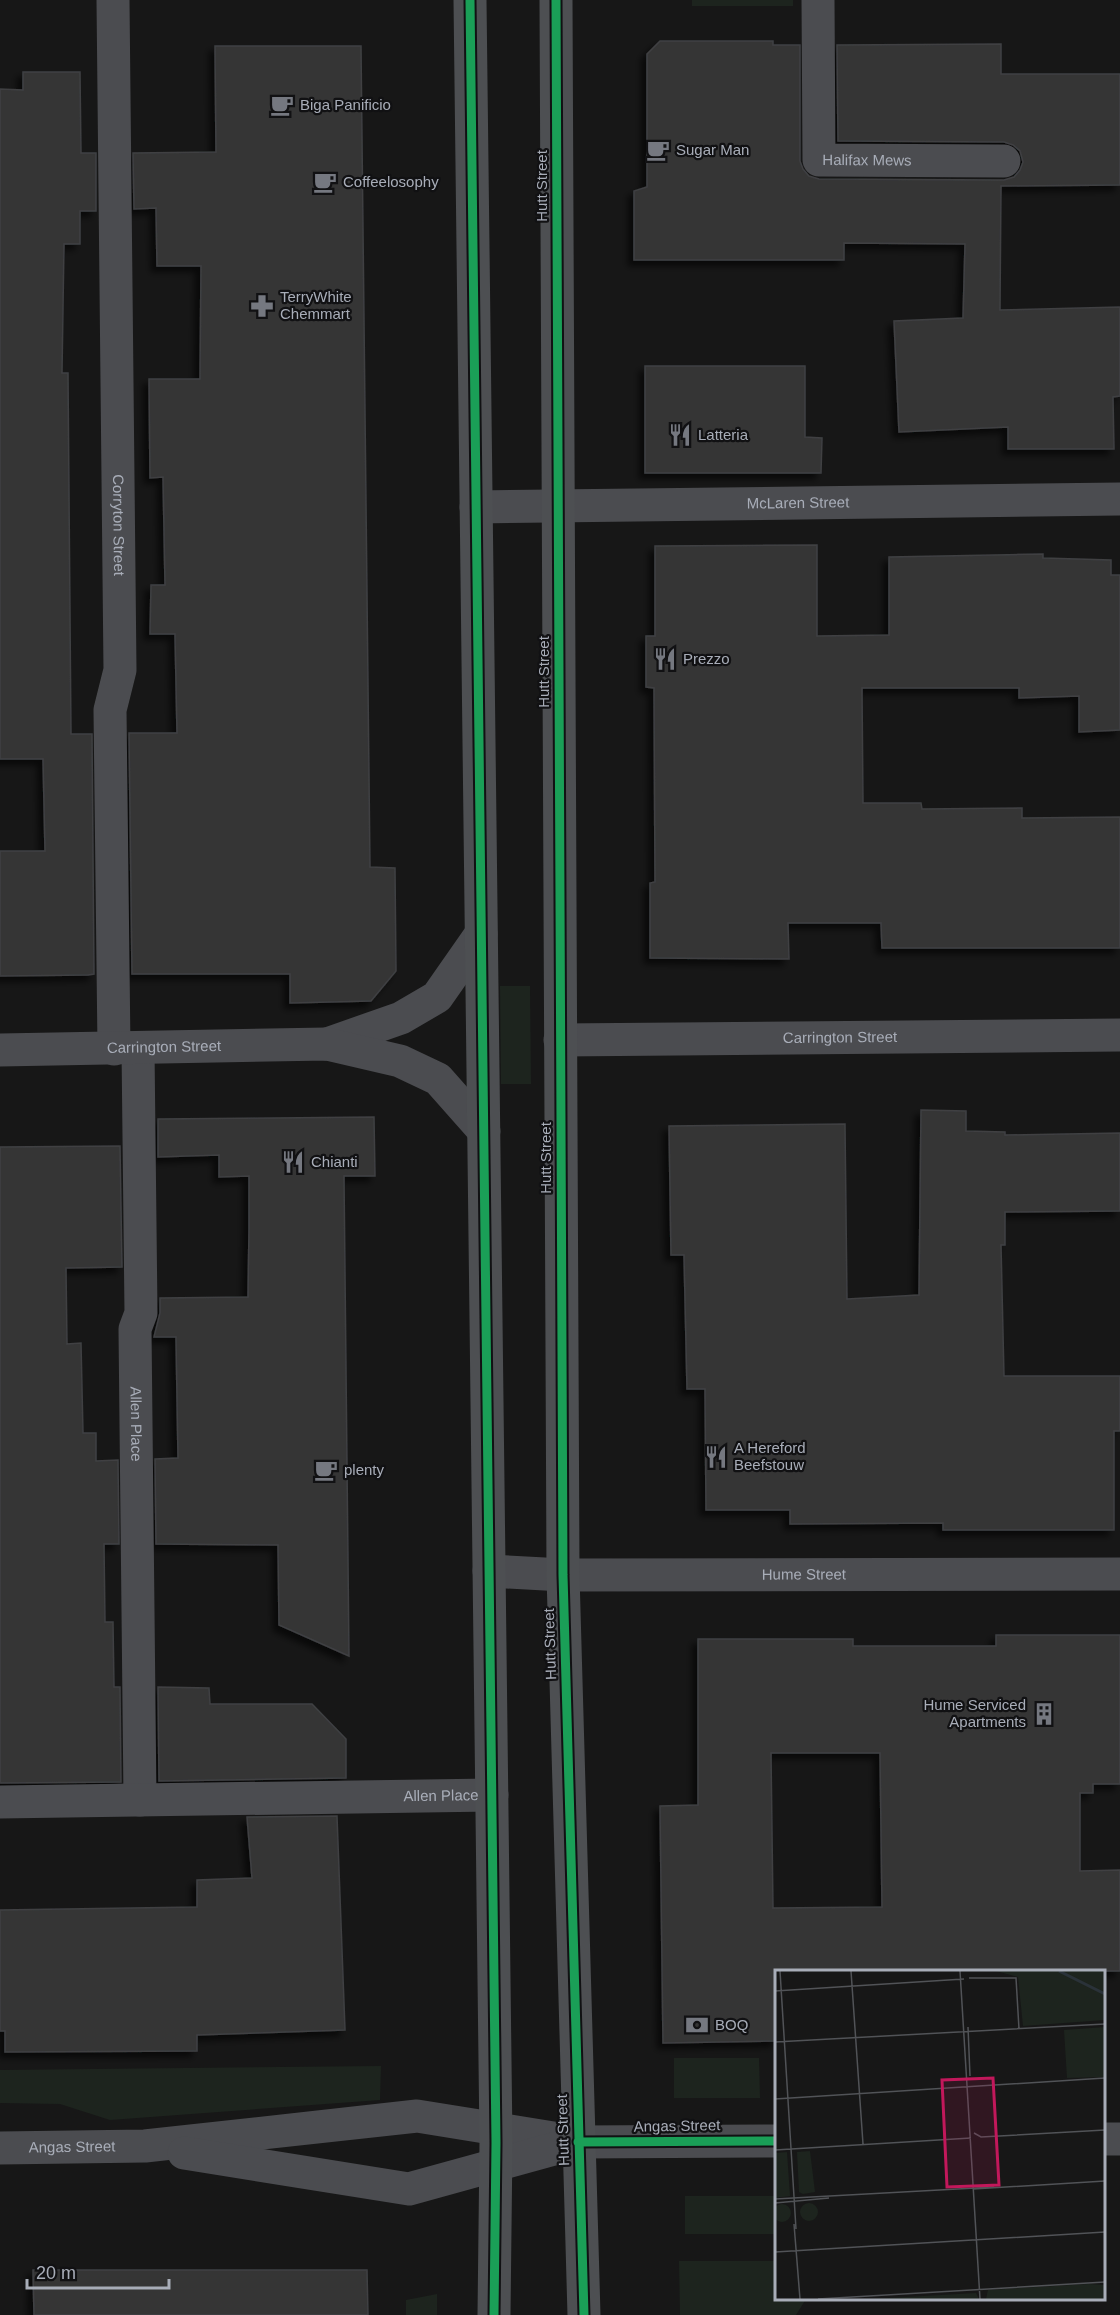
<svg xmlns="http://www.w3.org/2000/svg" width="1120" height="2315" font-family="Arial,sans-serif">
  <defs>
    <filter id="shadow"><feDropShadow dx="-5.5" dy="5.5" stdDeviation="3" flood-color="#0009"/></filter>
  </defs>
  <rect width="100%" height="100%" fill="#171717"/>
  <g fill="#1d241e">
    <rect x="692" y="0" width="101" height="6"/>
    <path d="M 500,986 L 530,986 L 531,1084 L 501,1084 Z"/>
    <path d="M 674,2058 L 759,2058 L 760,2098 L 674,2098 Z"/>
    <path d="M 381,2066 L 380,2100 L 110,2120 L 60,2104 L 0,2103 L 0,2070 Z"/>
    <rect x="685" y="2196" width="91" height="38"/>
    <path d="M 679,2261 L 776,2261 L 776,2298 L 806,2299 L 796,2315 L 680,2315 Z"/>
    <path d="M 437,2294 L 437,2315 L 406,2315 L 406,2300 Z"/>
  </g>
  <g fill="#353536" stroke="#3f4043" stroke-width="1.5" fill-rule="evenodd" filter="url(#shadow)">
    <path d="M 660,41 L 773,41 L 773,45 L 800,45 L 800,161 L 803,169 L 809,176 L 819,179 L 1004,180 L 1014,177 L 1020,170 L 1023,162 L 1020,151 L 1013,145 L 1004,142 L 838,141 L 837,45 L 1001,44 L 1001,74 L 1120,74 L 1120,185 L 1001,186 L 1000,310 L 1120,307 L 1120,396 L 1113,397 L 1114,449 L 1008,449 L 1008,427 L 899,432 L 894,321 L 963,318 L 965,244 L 844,243 L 844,260 L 634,260 L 634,191 L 647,187 L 647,54 Z"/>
    <path d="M 215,46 L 361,46 L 370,867 L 395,868 L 396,971 L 371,1001 L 290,1003 L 290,974 L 132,974 L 129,733 L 177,733 L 175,634 L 150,634 L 151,585 L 165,585 L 163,477 L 150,478 L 149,379 L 200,379 L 201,266 L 157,266 L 156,208 L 134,209 L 133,153 L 216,152 Z"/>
    <path d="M 23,72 L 80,72 L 81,153 L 96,153 L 96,211 L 80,211 L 80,244 L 64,244 L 62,373 L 68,373 L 71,734 L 92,734 L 94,974 L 88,975 L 0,976 L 0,851 L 45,851 L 43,759 L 0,759 L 0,89 L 23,90 Z"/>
    <path d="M 645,366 L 805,366 L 805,437 L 822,438 L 821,473 L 645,473 Z"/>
    <path d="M 817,545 L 817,636 L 889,635 L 889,557 L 1043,554 L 1043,558 L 1111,560 L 1111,575 L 1120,575 L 1120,730 L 1079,732 L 1079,696 L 1019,698 L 1019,688 L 862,688 L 863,803 L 921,803 L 922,809 L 1022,808 L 1022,818 L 1120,817 L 1120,948 L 882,948 L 881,923 L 788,923 L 789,959 L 650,958 L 650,883 L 655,882 L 654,688 L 646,687 L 646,636 L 655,636 L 655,546 Z"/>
    <path d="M 921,1110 L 966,1111 L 966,1131 L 1005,1132 L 1005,1135 L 1120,1133 L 1120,1211 L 1005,1212 L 1005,1245 L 1001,1245 L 1004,1376 L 1120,1376 L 1120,1431 L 1114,1431 L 1114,1530 L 943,1530 L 943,1523 L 790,1524 L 790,1510 L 706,1510 L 705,1389 L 687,1389 L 684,1255 L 671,1255 L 669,1126 L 845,1124 L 847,1299 L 919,1295 Z"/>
    <path d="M 374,1117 L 375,1176 L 344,1176 L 349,1656 L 279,1625 L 278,1545 L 156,1544 L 155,1459 L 178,1458 L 176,1337 L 154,1337 L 160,1313 L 160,1298 L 248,1297 L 249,1229 L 249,1176 L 219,1177 L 219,1155 L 158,1157 L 158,1119 Z"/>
    <path d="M 120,1146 L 122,1267 L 66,1268 L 67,1344 L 81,1343 L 83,1433 L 96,1433 L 96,1461 L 118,1460 L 119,1544 L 104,1544 L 105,1622 L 113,1622 L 114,1687 L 120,1687 L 121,1782 L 0,1783 L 0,1147 Z"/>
    <path d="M 996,1635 L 1120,1635 L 1120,1784 L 1093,1784 L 1093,1793 L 1080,1793 L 1080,1871 L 1120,1870 L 1120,1971 L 777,1971 L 777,2041 L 663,2043 L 660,1806 L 698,1805 L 698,1639 L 853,1639 L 853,1646 L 996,1646 ZM 771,1753 L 880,1753 L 882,1907 L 773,1908 Z"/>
    <path d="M 158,1687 L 209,1688 L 210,1704 L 312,1704 L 346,1739 L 346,1778 L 159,1781 Z"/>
    <path d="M 337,1816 L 345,2030 L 197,2035 L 197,2051 L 5,2052 L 5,2031 L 0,2031 L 0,1910 L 197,1907 L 197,1880 L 252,1878 L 247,1817 Z"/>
    <path d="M 33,2270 L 367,2270 L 368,2315 L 34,2315 Z"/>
  </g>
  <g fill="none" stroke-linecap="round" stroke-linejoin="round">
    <g stroke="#4b4c50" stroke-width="33">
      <path id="s1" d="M 113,0 L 120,670 L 110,710 L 114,1049"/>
      <path id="s2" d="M 818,0 L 819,160 L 1004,161"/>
      <path id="s3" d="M 476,507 L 1120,499"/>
      <path id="s4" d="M 560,1040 L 1120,1035"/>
      <path d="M 327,1044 L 401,1018 L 437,997 L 481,934"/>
      <path id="s5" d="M 138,1049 L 141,1313 L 135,1329 L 140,1800"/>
      <path id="s6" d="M 0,1050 L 327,1044 L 400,1061 L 438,1079 L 484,1131"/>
      <path id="s7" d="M 489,1571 L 563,1575 L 1120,1574"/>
      <path id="s8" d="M 0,1802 L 492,1795"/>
      <path d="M 1104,2139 L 1120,2139"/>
      <path id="s9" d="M 0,2148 L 145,2146 L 417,2116 L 578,2142 L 776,2141"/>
      <path d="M 184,2153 L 409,2189 L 568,2145"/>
    </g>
    <g stroke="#4d4f52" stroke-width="33">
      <path d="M 470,0 L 496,2143 L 494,2315"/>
      <path d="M 556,0 L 563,1575 L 584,2315"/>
    </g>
    <g stroke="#111113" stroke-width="13">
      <g id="cycleway">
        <path d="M 470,0 L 496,2143 L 494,2315"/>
        <path d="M 556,0 L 563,1575 L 584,2315"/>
        <path d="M 578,2142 L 776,2141"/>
      </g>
    </g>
    <use href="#cycleway" stroke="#1a9f57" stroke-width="9"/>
  </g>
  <defs>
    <g id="cafe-bare" transform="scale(1.8)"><path d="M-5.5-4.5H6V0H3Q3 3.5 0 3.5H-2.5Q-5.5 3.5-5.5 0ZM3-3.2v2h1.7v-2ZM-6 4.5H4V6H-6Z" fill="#757880" stroke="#111113" stroke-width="2.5" paint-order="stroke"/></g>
    <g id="pharmacy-bare" transform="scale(1.8)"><path d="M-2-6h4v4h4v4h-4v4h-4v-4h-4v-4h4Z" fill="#757880" stroke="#111113" stroke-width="2.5" paint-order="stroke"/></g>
    <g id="restaurant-bare" transform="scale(1.8)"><path d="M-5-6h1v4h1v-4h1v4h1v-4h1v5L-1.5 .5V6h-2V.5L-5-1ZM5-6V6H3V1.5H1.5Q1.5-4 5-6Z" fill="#757880" stroke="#111113" stroke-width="2.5" paint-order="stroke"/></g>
    <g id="building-bare" transform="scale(1.8)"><path d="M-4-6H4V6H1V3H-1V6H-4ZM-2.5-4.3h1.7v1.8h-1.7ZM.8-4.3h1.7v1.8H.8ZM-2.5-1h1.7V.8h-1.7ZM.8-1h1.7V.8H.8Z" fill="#757880" stroke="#111113" stroke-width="2.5" paint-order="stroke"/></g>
    <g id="bank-bare" transform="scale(1.8)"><path d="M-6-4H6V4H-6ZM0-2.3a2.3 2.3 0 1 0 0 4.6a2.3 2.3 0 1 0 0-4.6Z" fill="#757880" stroke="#111113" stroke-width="2.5" paint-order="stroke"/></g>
  </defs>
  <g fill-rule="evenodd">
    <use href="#cafe-bare" x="282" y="105"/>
    <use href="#cafe-bare" x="658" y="150"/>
    <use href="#cafe-bare" x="325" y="182"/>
    <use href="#pharmacy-bare" x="262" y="306"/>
    <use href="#restaurant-bare" x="680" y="435"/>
    <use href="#restaurant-bare" x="665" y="659"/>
    <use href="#restaurant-bare" x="293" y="1162"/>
    <use href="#restaurant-bare" x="716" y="1457"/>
    <use href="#cafe-bare" x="326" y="1470"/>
    <use href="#building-bare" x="1044" y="1714"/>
    <use href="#bank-bare" x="697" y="2025"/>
  </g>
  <g text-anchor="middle" stroke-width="4.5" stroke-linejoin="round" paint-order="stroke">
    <g font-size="15" fill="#a8adb8" stroke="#111113" text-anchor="start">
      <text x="300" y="110">Biga Panificio</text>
      <text x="676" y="155">Sugar Man</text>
      <text x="343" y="187">Coffeelosophy</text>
      <text x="280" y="302">TerryWhite<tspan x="280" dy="17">Chemmart</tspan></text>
      <text x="698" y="440">Latteria</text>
      <text x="683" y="664">Prezzo</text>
      <text x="311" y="1167">Chianti</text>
      <text x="734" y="1453">A Hereford<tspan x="734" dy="17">Beefstouw</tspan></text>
      <text x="344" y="1475">plenty</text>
      <text x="1026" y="1710" text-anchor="end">Hume Serviced<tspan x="1026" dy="17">Apartments</tspan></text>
      <text x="715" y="2030">BOQ</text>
    </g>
    <g font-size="15" fill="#a8adb8" stroke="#111113">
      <text dy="5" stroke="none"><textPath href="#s2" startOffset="208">Halifax Mews</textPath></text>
      <text transform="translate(542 186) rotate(-90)" y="5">Hutt Street</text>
      <text dy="5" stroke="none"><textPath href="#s3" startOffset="322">McLaren Street</textPath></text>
      <text dy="5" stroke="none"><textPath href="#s1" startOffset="525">Corryton Street</textPath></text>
      <text transform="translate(544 672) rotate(-90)" y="5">Hutt Street</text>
      <text dy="5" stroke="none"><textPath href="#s4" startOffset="280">Carrington Street</textPath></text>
      <text dy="5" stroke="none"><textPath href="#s6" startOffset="164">Carrington Street</textPath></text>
      <text transform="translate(546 1158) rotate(-90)" y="5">Hutt Street</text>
      <text dy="5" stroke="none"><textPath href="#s5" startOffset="376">Allen Place</textPath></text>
      <text dy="5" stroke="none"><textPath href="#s7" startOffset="315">Hume Street</textPath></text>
      <text transform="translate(550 1644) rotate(-92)" y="5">Hutt Street</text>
      <text dy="5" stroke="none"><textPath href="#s8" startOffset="441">Allen Place</textPath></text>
      <text transform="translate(677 2126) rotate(-1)" y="5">Angas Street</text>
      <text transform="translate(563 2130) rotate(-92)" y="5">Hutt Street</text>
      <text dy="5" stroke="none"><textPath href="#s9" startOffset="72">Angas Street</textPath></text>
    </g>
  </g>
  <g transform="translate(775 1970)">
    <rect width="330" height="330" fill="#171717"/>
    <path d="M 221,1 L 330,1 L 330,50 L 248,56 L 243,7 ZM 330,57 L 330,107 L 292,108 L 289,60 ZM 35,181 L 40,222 L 28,224 L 24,222 L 22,182 ZM 12,182 L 15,226 L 0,228 L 0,183 ZM25 242a9 9 0 1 1 18 0a9 9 0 1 1-18 0ZM-2 243a9 9 0 1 1 18 0a9 9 0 1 1-18 0ZM 314,314 L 330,315 L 330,329 L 211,329 L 213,320 ZM 201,323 L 204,329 L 96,329 Z" fill="#1d241e"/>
    <path fill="none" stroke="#2a3239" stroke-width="3" d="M 284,1 L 330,24"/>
    <path fill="none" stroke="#515357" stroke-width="1.5" d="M 5,1 L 21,259M 76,1 L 88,174M 185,1 L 205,329M 194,8 L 241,8 L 244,59M 0,21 L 189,9M 193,57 L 195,106M 0,72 L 330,54M 0,129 L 330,108M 199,163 L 206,167 L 330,160M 0,180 L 196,168M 198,219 L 330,211M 0,229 L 219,217M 0,233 L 54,228M 19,254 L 25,329M 0,282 L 330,262M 43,329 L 330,312"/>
    <path fill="#c2185b" fill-opacity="0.15" stroke="#c2185b" stroke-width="3" d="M 218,108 L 224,215 L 172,217 L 167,110 Z"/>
    <rect width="330" height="330" fill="none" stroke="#a8adb8" stroke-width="3"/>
  </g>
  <path d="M27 2279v9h142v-9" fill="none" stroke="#a8adb8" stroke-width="3"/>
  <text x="36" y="2279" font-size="18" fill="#a8adb8" stroke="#111113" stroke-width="4.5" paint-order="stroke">20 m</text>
</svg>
